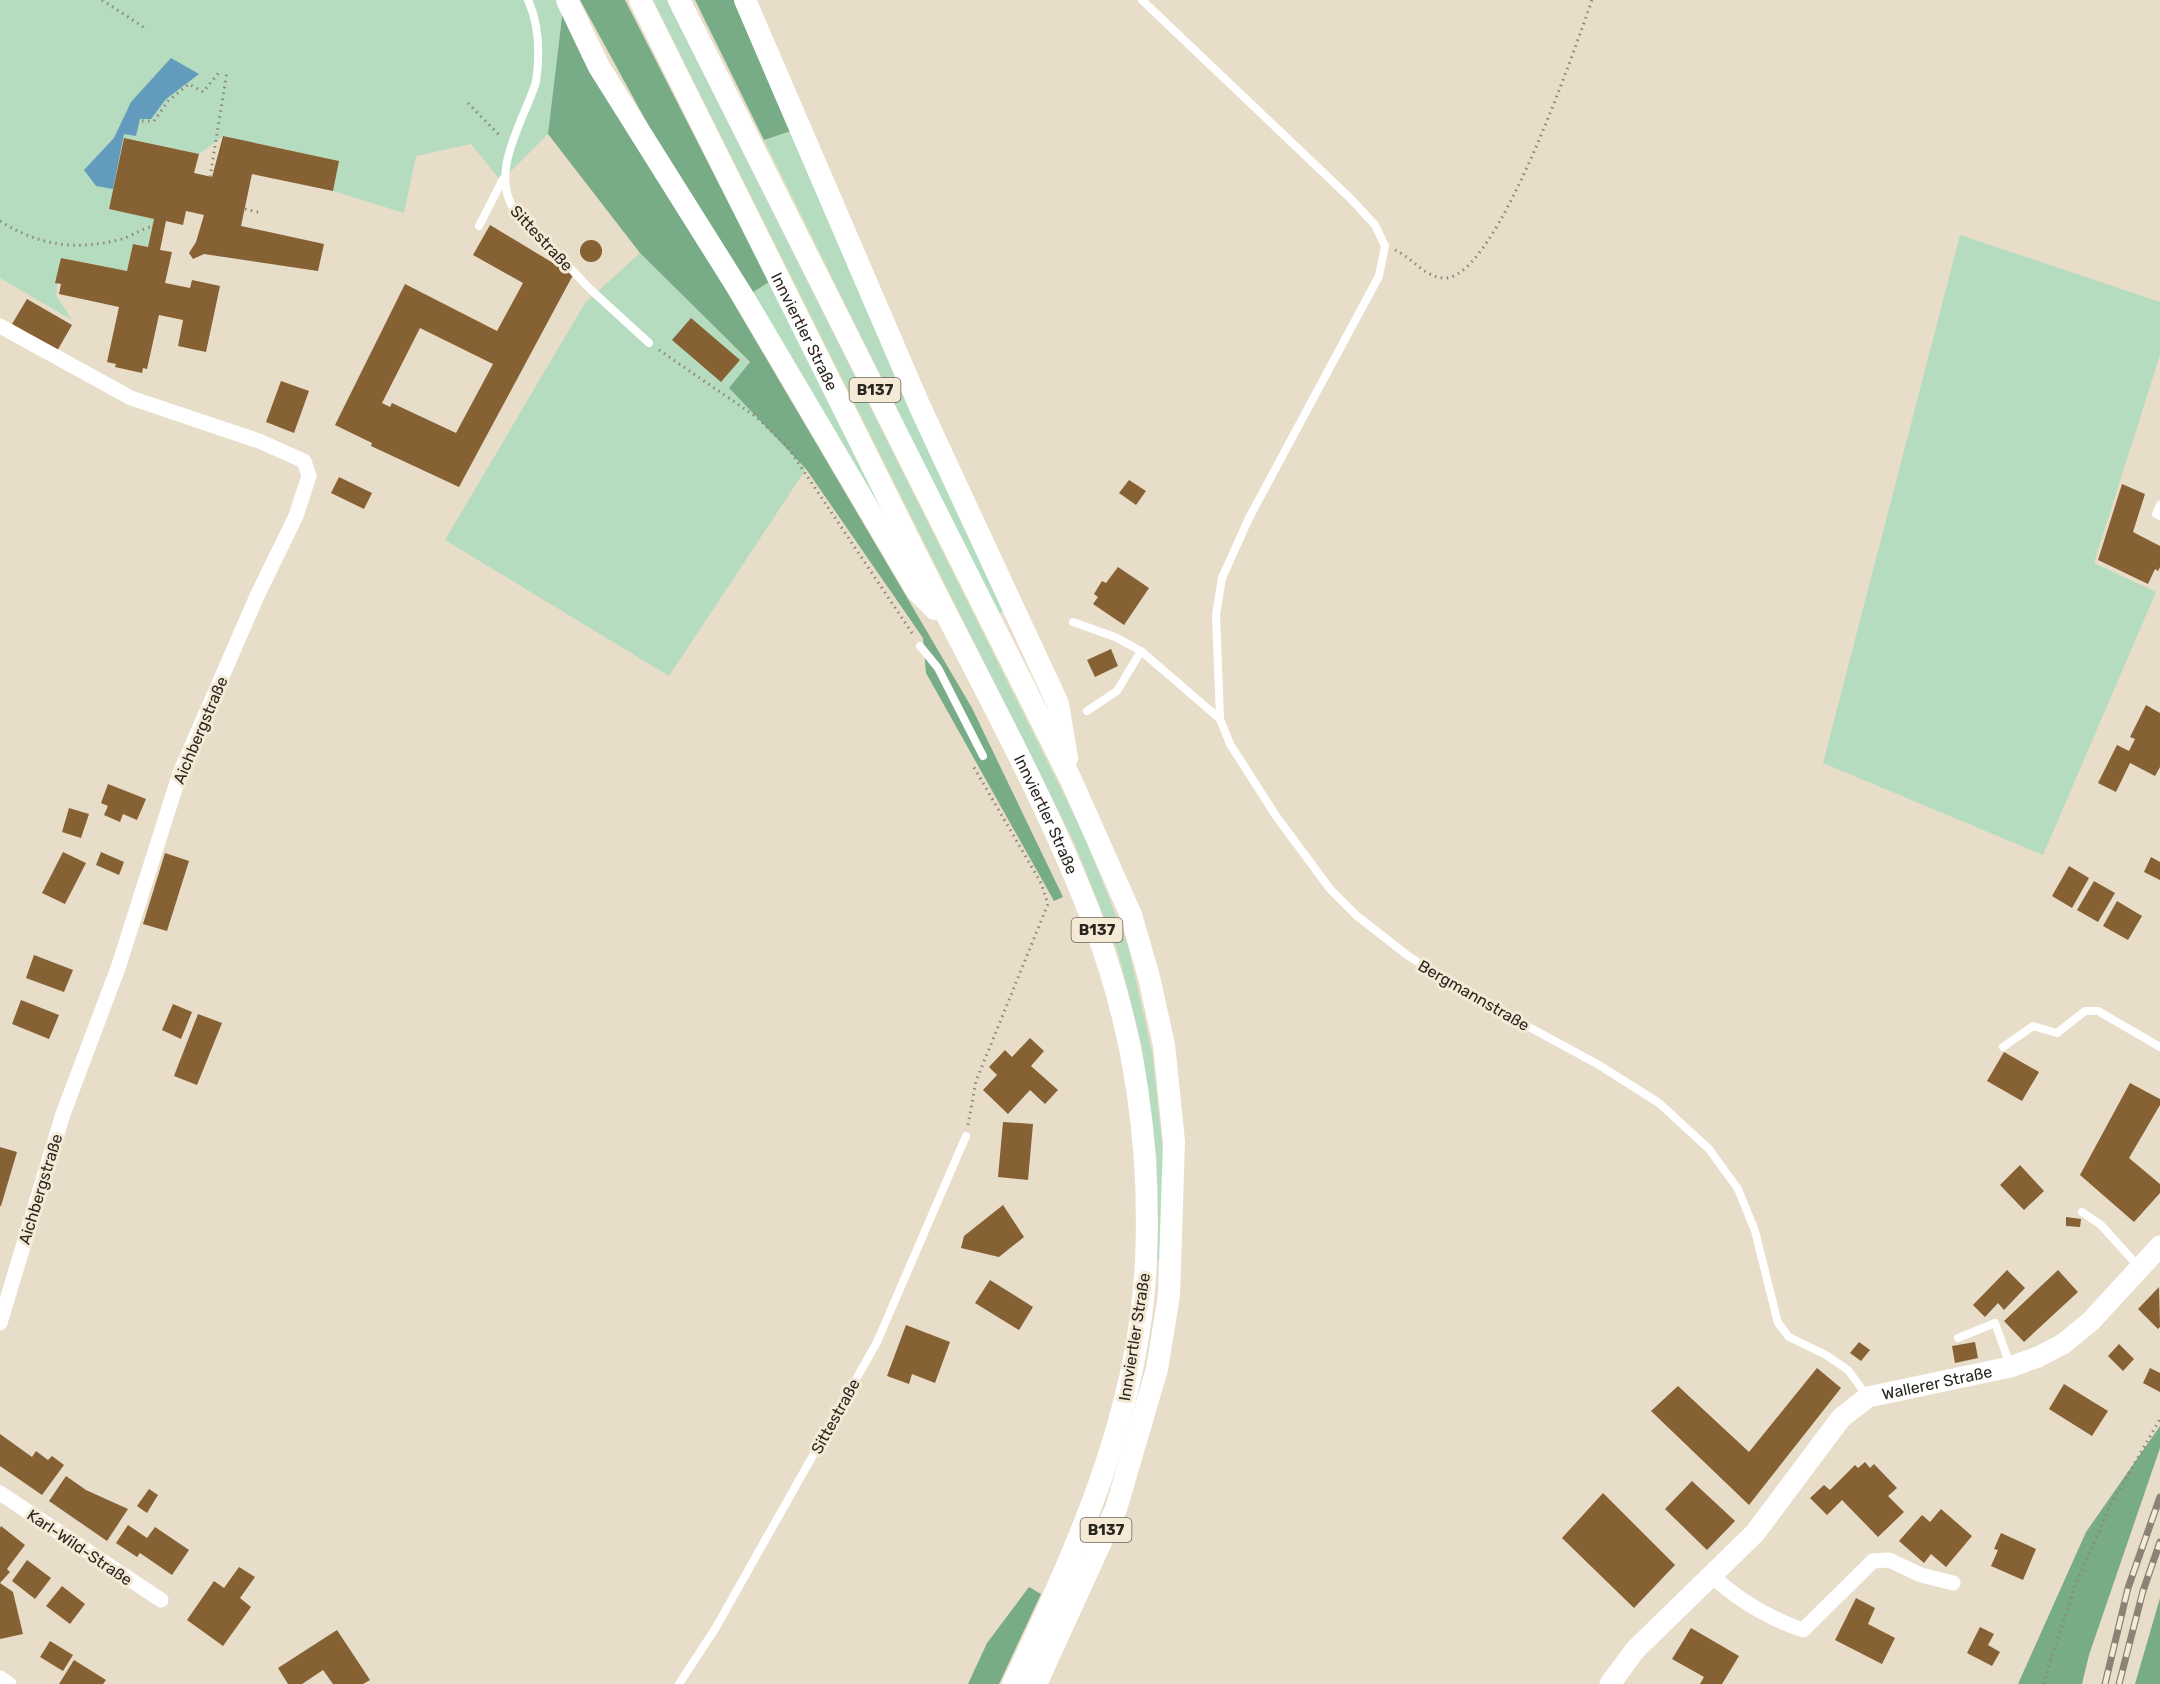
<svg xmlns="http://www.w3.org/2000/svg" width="2160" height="1684" font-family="Rubik,sans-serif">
  <rect width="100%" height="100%" fill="#e8ddc9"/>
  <g fill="#b6dcbf">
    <path d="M 0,0 L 564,0 L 548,134 L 501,181 L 471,144 L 416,156 L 404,213 L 333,191 L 339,161 L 224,136 L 199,154 L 124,138 L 109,209 L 154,219 L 148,247 L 133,244 L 127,271 L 61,258 L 56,295 L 72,320 L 0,278 Z"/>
    <path d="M 653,0 L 667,0 L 1084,835 L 1128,946 L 1152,1052 L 1164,1159 L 1161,1261 L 1153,1260 L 1157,1160 L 1142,1047 L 1118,952 L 1074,842 Z"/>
    <path d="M 791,131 L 1004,611 L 998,613 L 764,140 Z"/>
    <path d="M 1960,235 L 2160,302 L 2160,355 L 2094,563 L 2156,592 L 2043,855 L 1823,763 Z"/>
    <path d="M 640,253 L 750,363 L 729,388 L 806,469 L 669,676 L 445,540 L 585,303 Z"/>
    <path d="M 769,282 L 886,514 L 883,515 L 750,294 Z"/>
  </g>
  <g fill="#78ac87">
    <path d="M 564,0 L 733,302 L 972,708 L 1063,897 L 1054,901 L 926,673 L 923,638 L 806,469 L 729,388 L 750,362 L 640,253 L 548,134 Z"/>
    <path d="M 580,0 L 625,0 L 769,282 L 750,294 L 682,187 Z"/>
    <path d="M 695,0 L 735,0 L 791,131 L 764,140 Z"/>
    <path d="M 2160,1426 L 2160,1448 L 2089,1655 L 2082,1684 L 2018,1684 L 2086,1532 Z"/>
    <path d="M 1029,1587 L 1041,1594 L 999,1684 L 968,1684 L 987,1643 Z"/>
    <path d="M 2160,1598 L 2160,1684 L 2135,1684 Z"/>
  </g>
  <path fill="#629bbc" d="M 171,58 L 199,74 L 166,99 L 151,119 L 140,119 L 136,136 L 124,134 L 113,189 L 96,186 L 84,170 L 114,138 L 131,102 Z"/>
  <g fill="#856134" fill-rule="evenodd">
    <path d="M 223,136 L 339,161 L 333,191 L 252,174 L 241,226 L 324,244 L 318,271 L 204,254 L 193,259 L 189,253 L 196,242 L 204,215 L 186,211 L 183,225 L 166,221 L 160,250 L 172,252 L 165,283 L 190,288 L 192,280 L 220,286 L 206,352 L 178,346 L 183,320 L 159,315 L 147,369 L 143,368 L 142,373 L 115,367 L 116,364 L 107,362 L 119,307 L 59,294 L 61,284 L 55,283 L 61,258 L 127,271 L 133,244 L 148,247 L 154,219 L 109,209 L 124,138 L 199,154 L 194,173 L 212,177 Z"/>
    <path d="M 490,225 L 573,275 L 459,487 L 371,446 L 372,443 L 335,425 L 405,284 L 497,331 L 523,283 L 473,255 ZM 420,328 L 493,364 L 456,433 L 392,403 L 390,407 L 382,403 Z"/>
    <circle cx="591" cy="251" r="11"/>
    <path d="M 27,299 L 72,325 L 57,351 L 12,324 Z"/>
    <path d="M 691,318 L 740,360 L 721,382 L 672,340 Z"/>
    <path d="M 281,381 L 309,391 L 294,433 L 266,422 Z"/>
    <path d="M 339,477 L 372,493 L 364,509 L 331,493 Z"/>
    <path d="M 1129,480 L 1146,491 L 1136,505 L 1119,493 Z"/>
    <path d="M 2122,484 L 2145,494 L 2133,532 L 2160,546 L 2160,567 L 2158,571 L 2155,569 L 2148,584 L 2098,560 Z"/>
    <path d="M 1118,567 L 1149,588 L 1124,625 L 1093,604 L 1098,597 L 1094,594 L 1102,581 L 1106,583 Z"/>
    <path d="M 1111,649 L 1118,666 L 1095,677 L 1087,660 Z"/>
    <path d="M 2146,705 L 2160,713 L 2160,767 L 2155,776 L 2130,763 L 2116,792 L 2098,783 L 2117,745 L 2129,751 L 2135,739 L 2130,737 Z"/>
    <path d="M 108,784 L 146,799 L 137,820 L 123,814 L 120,822 L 104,815 L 108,806 L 101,803 Z"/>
    <path d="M 69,808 L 89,814 L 81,838 L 62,832 Z"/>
    <path d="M 63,852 L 86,863 L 65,904 L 42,893 Z"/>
    <path d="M 101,852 L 124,862 L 119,875 L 96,865 Z"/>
    <path d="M 165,853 L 189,861 L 167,931 L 143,924 Z"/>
    <path d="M 2151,857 L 2160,862 L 2160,880 L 2144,872 Z"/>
    <path d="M 2069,866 L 2089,878 L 2072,908 L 2052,896 Z"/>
    <path d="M 2094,881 L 2115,893 L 2098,922 L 2077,910 Z"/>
    <path d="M 2117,901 L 2142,916 L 2128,940 L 2103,926 Z"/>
    <path d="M 34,955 L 73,970 L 64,992 L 26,978 Z"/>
    <path d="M 21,1000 L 59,1015 L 49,1039 L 12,1024 Z"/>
    <path d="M 173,1004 L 192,1012 L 181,1039 L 162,1030 Z"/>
    <path d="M 198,1014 L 222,1023 L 197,1085 L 174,1076 Z"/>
    <path d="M 1030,1038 L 1044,1051 L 1031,1066 L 1058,1090 L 1045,1104 L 1030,1090 L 1008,1114 L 983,1090 L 997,1075 L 989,1067 L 1005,1050 L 1012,1057 Z"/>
    <path d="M 2004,1052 L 2039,1072 L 2022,1101 L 1987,1081 Z"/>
    <path d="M 2130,1083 L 2160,1099 L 2160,1105 L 2129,1158 L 2160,1184 L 2160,1193 L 2134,1222 L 2080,1175 Z"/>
    <path d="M 1003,1122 L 1033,1124 L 1028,1180 L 998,1177 Z"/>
    <path d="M 0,1147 L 17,1152 L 1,1206 L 0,1206 Z"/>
    <path d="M 2020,1165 L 2044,1191 L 2024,1210 L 2000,1185 Z"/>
    <path d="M 1003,1205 L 1024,1237 L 999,1257 L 961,1248 L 964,1236 Z"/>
    <path d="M 2066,1217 L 2081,1219 L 2080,1227 L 2066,1226 Z"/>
    <path d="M 2007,1270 L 2025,1288 L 2004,1310 L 1998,1303 L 1985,1317 L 1973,1305 Z"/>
    <path d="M 2058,1270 L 2078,1292 L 2024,1342 L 2004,1321 Z"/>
    <path d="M 990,1280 L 1033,1307 L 1019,1330 L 975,1303 Z"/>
    <path d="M 2159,1287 L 2160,1327 L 2158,1329 L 2138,1309 Z"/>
    <path d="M 906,1325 L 950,1342 L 935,1383 L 912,1374 L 909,1384 L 887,1376 Z"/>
    <path d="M 1859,1342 L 1870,1350 L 1861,1361 L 1850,1353 Z"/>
    <path d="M 1975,1342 L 1978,1358 L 1955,1363 L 1952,1346 Z"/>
    <path d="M 2119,1344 L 2134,1359 L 2123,1371 L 2108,1356 Z"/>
    <path d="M 1817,1368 L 1841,1388 L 1749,1505 L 1651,1411 L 1678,1386 L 1749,1452 Z"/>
    <path d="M 2150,1368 L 2160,1373 L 2160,1392 L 2143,1383 Z"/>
    <path d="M 2064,1384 L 2108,1411 L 2092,1436 L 2049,1409 Z"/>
    <path d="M 0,1434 L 32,1457 L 36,1451 L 48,1460 L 52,1456 L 64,1465 L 42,1495 L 0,1466 Z"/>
    <path d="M 1865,1462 L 1870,1468 L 1874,1464 L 1897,1488 L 1888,1496 L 1904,1512 L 1878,1537 L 1842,1500 L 1827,1515 L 1810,1498 L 1824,1485 L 1830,1490 L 1855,1465 L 1858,1468 Z"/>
    <path d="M 66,1476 L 86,1490 L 128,1509 L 107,1541 L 49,1501 Z"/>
    <path d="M 1692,1481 L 1735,1521 L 1707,1550 L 1665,1509 Z"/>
    <path d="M 149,1489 L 158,1495 L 147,1513 L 137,1506 Z"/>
    <path d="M 1603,1493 L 1675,1565 L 1634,1608 L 1562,1538 Z"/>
    <path d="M 1941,1509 L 1972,1536 L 1946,1567 L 1931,1554 L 1924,1563 L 1899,1541 L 1922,1515 L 1930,1522 Z"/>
    <path d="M 128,1525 L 147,1538 L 155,1527 L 189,1550 L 172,1575 L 140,1553 L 137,1557 L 116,1543 Z"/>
    <path d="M 1,1526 L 25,1545 L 7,1569 L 10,1572 L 0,1583 L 13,1592 L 23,1634 L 0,1639 L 0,1528 Z"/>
    <path d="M 2001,1533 L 2036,1549 L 2023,1580 L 1991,1566 L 1998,1550 L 1994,1549 Z"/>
    <path d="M 27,1560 L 51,1578 L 35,1599 L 12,1581 Z"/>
    <path d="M 239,1567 L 255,1577 L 240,1598 L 251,1607 L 223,1646 L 187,1620 L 214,1581 L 224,1588 Z"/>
    <path d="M 62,1586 L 85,1604 L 70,1624 L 46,1606 Z"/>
    <path d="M 1856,1598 L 1875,1608 L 1868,1624 L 1895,1638 L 1882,1664 L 1835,1640 Z"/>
    <path d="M 1980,1627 L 1994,1634 L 1988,1645 L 2000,1652 L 1992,1666 L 1967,1653 Z"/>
    <path d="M 1691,1628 L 1739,1656 L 1722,1684 L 1700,1684 L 1704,1677 L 1672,1659 Z"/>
    <path d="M 337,1630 L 370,1680 L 363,1684 L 333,1684 L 323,1670 L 302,1684 L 288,1684 L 278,1668 Z"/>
    <path d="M 50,1641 L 73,1655 L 63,1671 L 40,1657 Z"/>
    <path d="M 74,1660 L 106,1680 L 103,1684 L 59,1684 Z"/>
  </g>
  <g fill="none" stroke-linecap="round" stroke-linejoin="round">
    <g stroke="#8e8678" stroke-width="3" stroke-dasharray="1.5 4.5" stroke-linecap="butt">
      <path d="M 102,0 L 145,28"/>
      <path d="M 468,103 L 500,136"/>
      <path d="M 142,121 L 154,121 L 168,101 L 189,84 L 203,92 L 221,70"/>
      <path d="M 210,177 L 227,72"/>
      <path d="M 245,209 L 261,213"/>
      <path d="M 0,221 C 39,246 77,251 122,239 C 132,236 142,228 152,227"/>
      <path d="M 1395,250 C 1413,258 1426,279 1446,278 C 1498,275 1575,48 1592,0"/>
      <path d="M 659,350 L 755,416 L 787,446 L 914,636"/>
      <path d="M 968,1125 L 976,1081 L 1048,904 L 1041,883 L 972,764"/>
      <path d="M 2043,1684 L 2075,1586 L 2110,1506 L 2160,1419"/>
    </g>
    <g stroke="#fff" stroke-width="8">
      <path d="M 528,0 C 540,26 540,54 536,82 C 524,120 489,172 514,209 L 590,289 L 649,343"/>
      <path d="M 1142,0 L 1351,199 L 1375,225 L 1385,246 L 1379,276 L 1249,518 L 1222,578 L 1216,615 L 1220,719 L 1230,744 L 1276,816 L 1330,889 L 1357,916 L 1407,955 L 1461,990 L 1599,1065 L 1659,1103 L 1709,1149 L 1738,1189 L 1755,1231 L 1778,1323 L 1789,1337 L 1826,1355 L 1848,1370 L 1867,1396"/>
      <path d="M 479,226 L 503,179"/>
      <path d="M 2160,505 L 2156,514 L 2160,516"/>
      <path d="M 1073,622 L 1115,637 L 1141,651 L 1220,719"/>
      <path d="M 920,646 L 938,668 L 983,756"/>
      <path d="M 1087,711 L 1117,691 L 1141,651"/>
      <path d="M 2003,1047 L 2033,1026 L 2057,1033 L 2085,1011 L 2098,1011 L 2160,1047"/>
      <path d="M 2082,1212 L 2101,1225 L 2139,1267"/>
      <path d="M 1958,1338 L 1995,1323 L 2010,1365"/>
      <path d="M 679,1684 L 715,1629 L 877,1342 L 966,1136"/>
    </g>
    <g stroke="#fff" stroke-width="15">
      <path d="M 0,326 L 131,398 L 259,441 L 304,461 L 309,476 L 296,516 L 257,596 L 180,773 L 118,968 L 63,1114 L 0,1323"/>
      <path d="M 0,1493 L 161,1600"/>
      <path d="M 1711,1575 C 1738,1600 1768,1618 1803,1630 L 1873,1561 L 1889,1560 L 1921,1575 L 1953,1583"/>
      <path d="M 0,1678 L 9,1684"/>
    </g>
    <path stroke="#fff" stroke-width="21" id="s1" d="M 1610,1684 L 1635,1650 L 1755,1533 L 1841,1418 L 1868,1397 L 2010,1367 L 2038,1357 L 2063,1344 L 2091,1321 L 2160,1246"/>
    <g stroke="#fff" stroke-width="22">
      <path d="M 567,0 L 599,67 L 744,298 L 917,591 L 935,609"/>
      <path id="s2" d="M 640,0 C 729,180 819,360 909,540 C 972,668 1045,794 1095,927 C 1135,1032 1151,1148 1146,1260 C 1140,1411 1077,1549 1013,1684"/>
      <path d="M 679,0 L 1071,780 L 1131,915 L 1149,977 L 1164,1045 L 1174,1142 L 1169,1295 L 1157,1369 L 1116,1509 L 1036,1684"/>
      <path d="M 745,0 L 920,407 L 1058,704 L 1067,758"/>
    </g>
    <g stroke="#8b8376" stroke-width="7">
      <g id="rail">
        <path d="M 2105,1684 L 2128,1588 L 2160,1497"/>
        <path d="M 2119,1684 L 2143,1591 L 2160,1542"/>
      </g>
    </g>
    <use href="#rail" stroke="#f5ead6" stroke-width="4.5" stroke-dasharray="14" stroke-linecap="butt"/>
  </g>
  <g text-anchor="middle" stroke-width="6" stroke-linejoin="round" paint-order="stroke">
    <g fill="#f5ead6" stroke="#686257" stroke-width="1.5">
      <rect x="849.5" y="378" width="51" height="24" rx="4.5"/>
      <rect x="1071.5" y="918" width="51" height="24" rx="4.5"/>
      <rect x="1080.5" y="1518" width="51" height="24" rx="4.5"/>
    </g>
    <g font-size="15" font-weight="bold" fill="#2b2720">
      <text x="875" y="395">B137</text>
      <text x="1097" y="935">B137</text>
      <text x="1106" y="1535">B137</text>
    </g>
    <g font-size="16" fill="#2b2720" stroke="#f5ead6">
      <text transform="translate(542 238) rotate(47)" y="6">Sittestraße</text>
      <text dy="6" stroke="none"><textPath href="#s2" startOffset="370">Innviertler Straße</textPath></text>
      <text transform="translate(200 730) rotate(-67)" y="6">Aichbergstraße</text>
      <text dy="6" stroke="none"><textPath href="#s2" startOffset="910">Innviertler Straße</textPath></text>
      <text transform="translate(1474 995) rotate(30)" y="6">Bergmannstraße</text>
      <text transform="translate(40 1189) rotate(-73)" y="6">Aichbergstraße</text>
      <text transform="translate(1134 1337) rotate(-81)" y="6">Innviertler Straße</text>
      <text dy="6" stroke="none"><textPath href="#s1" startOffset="458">Wallerer Straße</textPath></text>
      <text transform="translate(835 1416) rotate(-61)" y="6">Sittestraße</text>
      <text transform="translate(80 1547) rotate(34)" y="6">Karl-Wild-Straße</text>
    </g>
  </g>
</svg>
